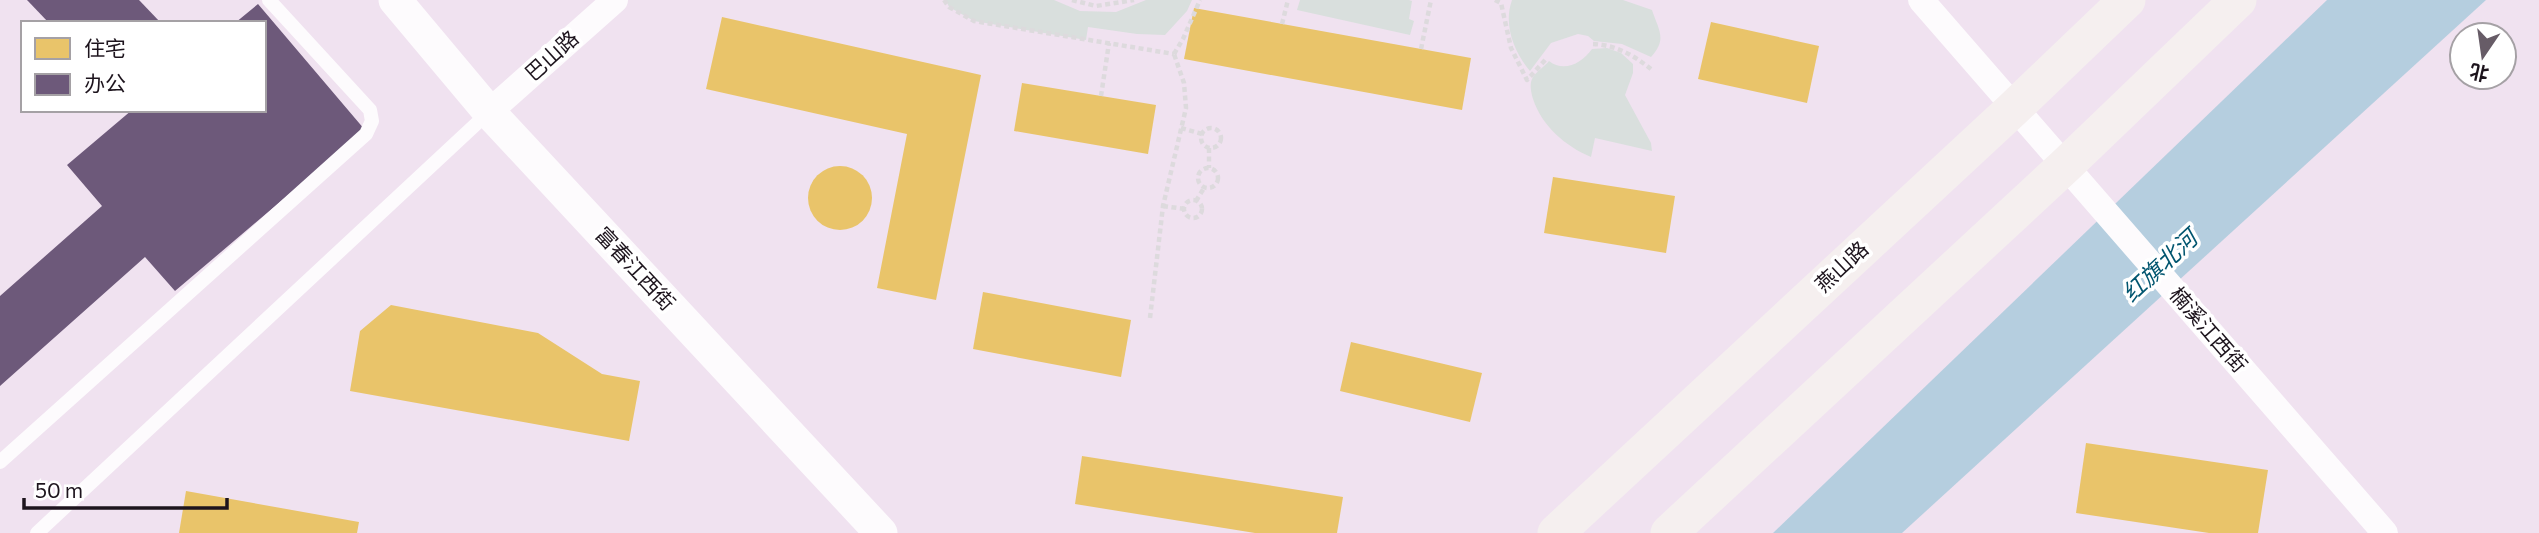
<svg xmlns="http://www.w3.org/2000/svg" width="2539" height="533" font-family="Commissioner,'Noto Sans SC',sans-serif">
  <rect width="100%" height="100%" fill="#f0e2f0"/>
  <g fill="#d9dfdd">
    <path d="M 946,0 L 1054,0 L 1080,11 L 1116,12 L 1146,0 L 1192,0 L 1187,11 L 1165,35 L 1137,34 L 1088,27 L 1086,40 L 974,21 L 949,7 Z"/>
    <path d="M 1300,0 L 1409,0 L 1412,1 L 1409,19 L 1414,21 L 1410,35 L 1297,10 Z"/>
    <path d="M 1512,0 L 1623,0 L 1652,10 C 1658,29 1668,39 1651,57 L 1622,44 L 1594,41 L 1588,36 L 1578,34 L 1551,43 L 1530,71 C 1514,52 1503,25 1512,0 Z"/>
    <path d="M 1607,48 L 1621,53 L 1633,64 L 1633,73 L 1625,95 L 1651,143 L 1652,151 L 1595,138 L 1591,157 C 1565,146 1542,126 1533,99 C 1531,92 1529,83 1533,77 C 1537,71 1545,66 1549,61 C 1564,73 1582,63 1592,49 Z"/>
  </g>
  <path fill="#b5cedf" d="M 2327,0 L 2486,0 L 1902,533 L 1773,533 Z"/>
  <g fill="#e9c46a">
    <path d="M 1194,8 L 1471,58 L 1462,110 L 1184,59 Z"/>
    <path d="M 722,17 L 981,75 L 936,300 L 877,288 L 907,134 L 706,89 Z"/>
    <path d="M 1711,22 L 1819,46 L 1807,103 L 1698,79 Z"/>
    <path d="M 1022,83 L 1156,105 L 1148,154 L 1014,131 Z"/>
    <circle cx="840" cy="198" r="32"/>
    <path d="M 1553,177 L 1675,196 L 1666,253 L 1544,233 Z"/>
    <path d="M 983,292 L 1131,320 L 1121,377 L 973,349 Z"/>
    <path d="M 391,305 L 538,333 L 602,374 L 640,381 L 629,441 L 350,391 L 360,331 Z"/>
    <path d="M 1351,342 L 1482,373 L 1470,422 L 1340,391 Z"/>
    <path d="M 2086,443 L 2268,470 L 2258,533 L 2209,533 L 2076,513 Z"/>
    <path d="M 1082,456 L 1343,497 L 1337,533 L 1255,533 L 1075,504 Z"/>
    <path d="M 186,491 L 359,522 L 357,533 L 179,533 Z"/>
  </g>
  <g fill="#6d597a">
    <path d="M 27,0 L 139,0 L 161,23 L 49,23 Z"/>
    <path d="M 258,4 L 365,130 L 175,291 L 145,257 L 0,386 L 0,296 L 102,206 L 67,165 L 132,110 L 264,110 L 264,23 L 235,23 Z"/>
  </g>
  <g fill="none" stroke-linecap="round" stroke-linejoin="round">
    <g stroke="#dddadd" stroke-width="4.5" stroke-dasharray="5 3.5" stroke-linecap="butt">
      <path d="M 944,0 L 949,7 L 974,21 L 1174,54"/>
      <path d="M 1072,0 L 1096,6 L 1134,0"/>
      <path d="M 1495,0 L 1501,3 L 1511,48 L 1527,80 L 1547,58"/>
      <path d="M 1282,24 L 1288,0"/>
      <path d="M 1593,44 C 1616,45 1633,55 1651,69"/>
      <path d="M 1421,49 L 1431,0"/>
      <path d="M 1174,54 L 1183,39 L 1200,0"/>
      <path d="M 1101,96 L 1109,43"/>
      <path d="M 1181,128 L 1202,134"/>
      <circle cx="1211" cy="138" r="10"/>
      <path d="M 1209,148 L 1209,168"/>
      <circle cx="1208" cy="178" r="10"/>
      <circle cx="1193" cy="209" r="9"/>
      <path d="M 1196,201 L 1204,188"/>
      <path d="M 1163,206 L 1185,209"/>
      <path d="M 1150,318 L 1163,206 L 1186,108 L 1184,83 L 1174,54"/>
    </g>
    <g stroke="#fdfbfd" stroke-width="14">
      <path d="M 0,462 L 366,134 L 372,121 L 370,110 L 269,0"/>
      <path d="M 37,533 L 489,112"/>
    </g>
    <g stroke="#fdfbfd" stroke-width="26">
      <path d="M 1921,0 L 2385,533"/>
      <path d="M 489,112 L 615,0"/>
    </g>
    <path stroke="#fdfbfd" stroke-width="33" d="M 395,0 L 489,112 L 881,533"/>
    <g stroke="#f5efef" stroke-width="37">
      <path d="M 1556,533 L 2013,109 L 2127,0"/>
      <path d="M 1669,533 L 2066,165 L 2238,0"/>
    </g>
  </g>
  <g text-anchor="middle" stroke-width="7" stroke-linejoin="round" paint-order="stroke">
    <g font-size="21" fill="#1d141d" stroke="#fff">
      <text transform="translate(552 56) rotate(-42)" y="7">巴山路</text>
      <text transform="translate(1842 267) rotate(-43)" y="7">燕山路</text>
      <text transform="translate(635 269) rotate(47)" y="7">富春江西街</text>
      <text transform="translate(2208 330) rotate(49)" y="7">楠溪江西街</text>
    </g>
    <g font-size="23" font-style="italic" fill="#00556f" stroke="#fff">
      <text transform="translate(2160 266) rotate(-43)" y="8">红旗北河</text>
    </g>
  </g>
  <rect x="21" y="21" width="245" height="91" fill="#ffffff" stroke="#a5a1a5" stroke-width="2"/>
  <rect x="35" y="38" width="35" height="21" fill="#e9c46a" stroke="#a5a1a5" stroke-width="2"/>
  <text x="84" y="56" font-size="21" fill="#1d141d">住宅</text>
  <rect x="35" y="74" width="35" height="21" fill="#6d597a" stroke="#a5a1a5" stroke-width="2"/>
  <text x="84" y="91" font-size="21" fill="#1d141d">办公</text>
  <g transform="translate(2483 56) rotate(193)"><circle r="33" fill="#ffffff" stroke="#a5a1a5" stroke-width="2"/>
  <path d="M0-5L12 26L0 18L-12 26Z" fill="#675c67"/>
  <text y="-10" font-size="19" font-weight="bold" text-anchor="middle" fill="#1d141d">北</text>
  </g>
  <path d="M24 498v10h203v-10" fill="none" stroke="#1d141d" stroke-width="3.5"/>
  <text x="35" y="498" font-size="21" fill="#1d141d" stroke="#ffffff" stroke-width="5" paint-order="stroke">50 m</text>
</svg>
